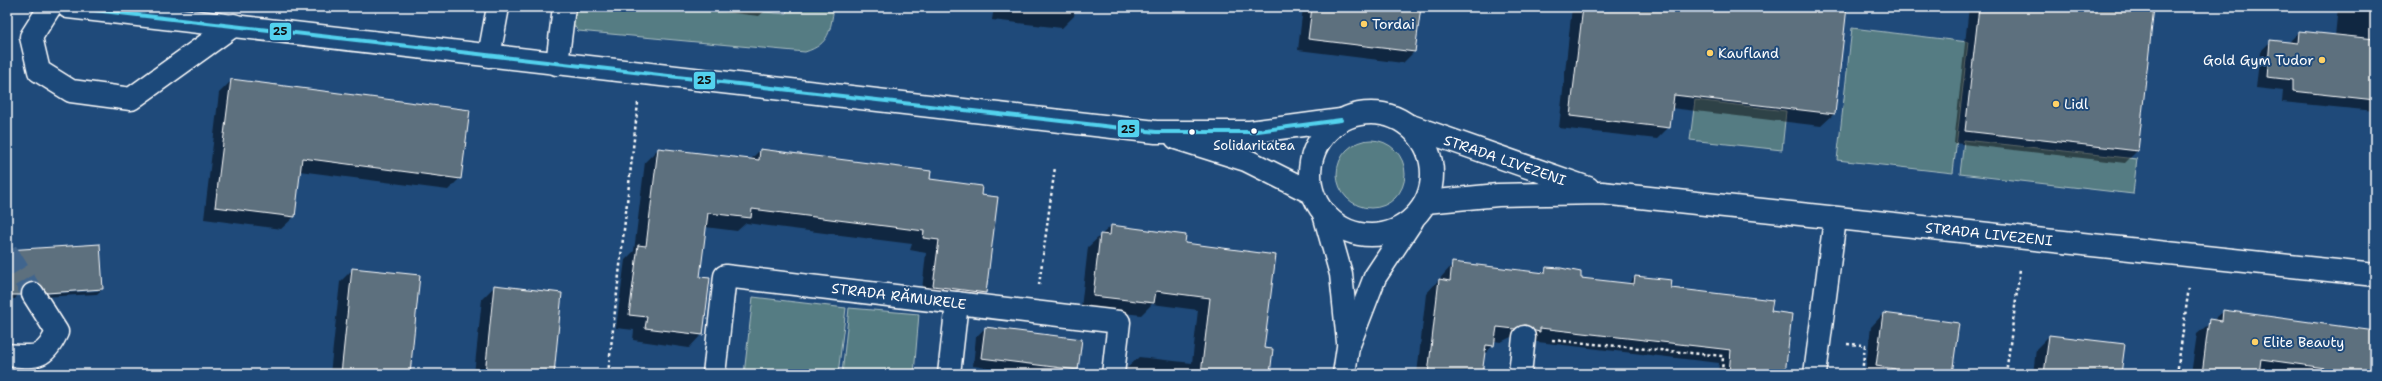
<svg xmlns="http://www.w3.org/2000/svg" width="2382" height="381" font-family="'Shantell Sans',sans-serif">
  <rect width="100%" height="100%" fill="#1f4a7a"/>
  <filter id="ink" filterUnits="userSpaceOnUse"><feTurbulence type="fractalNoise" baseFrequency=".025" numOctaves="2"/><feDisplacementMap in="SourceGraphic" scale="8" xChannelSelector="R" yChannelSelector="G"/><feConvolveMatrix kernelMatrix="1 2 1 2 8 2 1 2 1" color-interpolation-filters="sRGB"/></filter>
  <g filter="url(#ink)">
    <g fill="#557c83" stroke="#aabec1">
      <path d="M 574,7 L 711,7 L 786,14 L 788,7 L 834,7 C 830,31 830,44 805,52 L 578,31 L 573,24 Z"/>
      <path d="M 1852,28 L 1968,42 L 1953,173 L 1837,160 Z"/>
      <path d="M 1695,100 L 1786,111 L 1782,150 L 1690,140 Z"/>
      <circle cx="1371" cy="174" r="34"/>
      <path d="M 1964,140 L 2137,159 L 2133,194 L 1960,174 Z"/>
      <path d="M 753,297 L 846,308 L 838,374 L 744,374 Z"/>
      <path d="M 849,308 L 919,314 L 914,374 L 842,374 Z"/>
    </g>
    <g fill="#0007" fill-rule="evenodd">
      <path d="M 682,7 L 769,7 L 759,16 Z"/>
      <path d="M 994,7 L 1075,7 L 1074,16 L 1062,28 L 992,20 Z"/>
      <path d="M 1303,7 L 1401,7 L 1414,52 L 1403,63 L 1298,50 Z"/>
      <path d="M 1572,7 L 1846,7 L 1834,114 L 1821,126 L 1671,108 L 1669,127 L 1657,139 L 1559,128 Z"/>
      <path d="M 1969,7 L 2153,7 L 2137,151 L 2125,163 L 1954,143 Z"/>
      <path d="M 2338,7 L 2375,7 L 2375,111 L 2282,102 L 2283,91 L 2256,88 L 2260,52 L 2271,41 L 2288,43 L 2299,32 L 2335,36 Z"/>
      <path d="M 232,80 L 460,178 L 448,190 L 299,171 L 294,217 L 281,229 L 204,219 L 219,93 Z"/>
      <path d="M 658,149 L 750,160 L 760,150 L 929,180 L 980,196 L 985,292 L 972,305 L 921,299 L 926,253 L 910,250 L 912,244 L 746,223 L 737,231 L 705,227 L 699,278 L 702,334 L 689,348 L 633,340 L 634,330 L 616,328 L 625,260 L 634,251 L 645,162 Z"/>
      <path d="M 1111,226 L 1184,244 L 1263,349 L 1269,374 L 1126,374 L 1126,369 L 1139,357 L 1192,363 L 1198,310 L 1152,304 L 1141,315 L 1081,308 L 1088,247 Z"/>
      <path d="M 7,251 L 102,289 L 97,294 L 42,297 L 27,286 L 21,290 L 15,299 L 7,299 ZM 98,289 L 98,291 L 42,294 L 42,292 Z"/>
      <path d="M 1453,264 L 1541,274 L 1547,268 L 1580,278 L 1628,284 L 1635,277 L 1670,289 L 1770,312 L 1784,374 L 1718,374 L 1719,363 L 1529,341 L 1522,344 L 1511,337 L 1501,342 L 1494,341 L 1493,345 L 1484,355 L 1481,374 L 1417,374 L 1426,294 Z"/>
      <path d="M 353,269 L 409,374 L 330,374 L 340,282 Z"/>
      <path d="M 494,287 L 553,374 L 474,374 L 482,299 Z"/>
      <path d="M 2224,311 L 2375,332 L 2373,374 L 2191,374 L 2197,334 Z"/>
      <path d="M 1883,314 L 1951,374 L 1865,374 L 1871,327 Z"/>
      <path d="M 985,328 L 1077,369 L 1073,374 L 1001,374 L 1002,370 L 973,366 L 976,337 Z"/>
      <path d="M 2049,336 L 2120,374 L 2033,374 L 2036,349 Z"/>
    </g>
    <g fill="#5d707e" stroke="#fff">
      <path d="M 1312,7 L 1421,7 L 1415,52 L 1308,39 Z"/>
      <path d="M 1583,7 L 1847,7 L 1835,114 L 1674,95 L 1670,128 L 1570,116 Z"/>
      <path d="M 1979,7 L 2154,7 L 2138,151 L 1965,131 Z"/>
      <path d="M 2299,31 L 2375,39 L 2375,100 L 2293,91 L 2293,80 L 2267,77 L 2270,40 L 2298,43 Z"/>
      <path d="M 231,79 L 470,110 L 461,179 L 302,158 L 295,217 L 215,207 Z"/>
      <path d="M 658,148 L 759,160 L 760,149 L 931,171 L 930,179 L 982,186 L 981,195 L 998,197 L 986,293 L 933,286 L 939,240 L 923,238 L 924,231 L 752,209 L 751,218 L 708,213 L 700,277 L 710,278 L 703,335 L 645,328 L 647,317 L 629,315 L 638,245 L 646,246 Z"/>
      <path d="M 1111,225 L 1186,235 L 1185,243 L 1276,255 L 1264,348 L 1273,349 L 1270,374 L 1201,374 L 1210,298 L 1156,291 L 1154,303 L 1093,296 L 1100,234 L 1110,235 Z"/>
      <path d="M 100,244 L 103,289 L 47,293 L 39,283 L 32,282 L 22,288 L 21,295 L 7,295 L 7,250 Z"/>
      <path d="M 1452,262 L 1545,273 L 1546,267 L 1561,268 L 1581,272 L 1581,278 L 1634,284 L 1635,276 L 1672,280 L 1671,288 L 1773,300 L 1771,311 L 1792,314 L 1785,374 L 1729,374 L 1731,350 L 1540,328 L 1540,332 L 1535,331 L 1525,325 L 1515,329 L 1497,327 L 1494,346 L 1486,345 L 1482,374 L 1428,374 L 1439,279 L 1450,281 Z"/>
      <path d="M 352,268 L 420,275 L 410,374 L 341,374 Z"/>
      <path d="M 494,285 L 562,293 L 554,374 L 485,374 Z"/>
      <path d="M 2223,310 L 2375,331 L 2375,374 L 2324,374 L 2325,368 L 2261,359 L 2259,374 L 2202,374 L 2209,319 L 2222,321 Z"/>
      <path d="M 1883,313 L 1959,323 L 1952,374 L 1894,374 L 1895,369 L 1876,366 Z"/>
      <path d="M 985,327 L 1082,339 L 1078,370 L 981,358 Z"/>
      <path d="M 2049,335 L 2125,344 L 2121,374 L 2044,374 Z"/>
    </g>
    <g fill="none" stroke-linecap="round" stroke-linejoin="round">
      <path stroke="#41658e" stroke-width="22" stroke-dasharray="22 11" stroke-linecap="butt" d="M 7,252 L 33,294"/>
      <g stroke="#fff" stroke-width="25">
        <g id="minor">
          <path d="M 50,7 L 31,37 L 39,71 L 71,91 L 131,99 L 234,25"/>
          <path d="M 489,56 L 498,7"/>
          <path d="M 557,64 L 564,7"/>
          <path d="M 1324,214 L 1341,274 L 1348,342"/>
          <path d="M 7,355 C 35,357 44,360 57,332 L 33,294"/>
          <path d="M 714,374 L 725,276 L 1119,322 L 1113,374"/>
          <path d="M 949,374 L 957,303"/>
          <path d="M 1344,374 L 1348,347 L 1375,277 L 1412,221"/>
          <path d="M 1520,374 L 1524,337"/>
          <path d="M 1815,374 L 1835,219"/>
        </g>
      </g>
      <g stroke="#fff" stroke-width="25">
        <g id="major">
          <path d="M 68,7 L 1156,132 L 1250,132 L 1341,120"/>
          <circle cx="1371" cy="174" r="61"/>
          <path d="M 1411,126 L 1588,188"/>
          <path d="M 1176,138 L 1246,160 L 1312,193"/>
          <path d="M 1426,202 L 1498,195 L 1602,193 L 2375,275"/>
        </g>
      </g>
      <g stroke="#fff" stroke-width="2.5" stroke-dasharray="3 3" stroke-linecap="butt">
        <path d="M 1039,285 L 1055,167"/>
        <path d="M 1552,340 L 1723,356 L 1722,374"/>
        <path d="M 1847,344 L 1865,345 L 1862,374"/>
        <path d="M 608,374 L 638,103"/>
        <path d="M 2006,374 L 2020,269"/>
        <path d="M 2177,374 L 2189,287"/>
      </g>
      <use href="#minor" stroke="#1f4a7a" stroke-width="22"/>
      <use href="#major" stroke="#1f4a7a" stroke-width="22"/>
      <g stroke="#1f4a7a" stroke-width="7">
        <path id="bus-1" d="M 68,7 L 1156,132 L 1250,132 L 1341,120"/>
      </g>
      <use href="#bus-1" stroke="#53d2ee" stroke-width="4"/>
    </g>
  </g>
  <g fill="#ffd166" stroke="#1f4a7a" stroke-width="1.5">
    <circle cx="1364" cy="24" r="4"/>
    <circle cx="1710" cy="53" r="4"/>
    <circle cx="2322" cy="60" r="4"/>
    <circle cx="2056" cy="104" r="4"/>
    <circle cx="2255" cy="342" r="4"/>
  </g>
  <g fill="#fff" stroke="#1f4a7a" stroke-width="1.5">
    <circle cx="1254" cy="131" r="3.5"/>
    <circle cx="1192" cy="132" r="3.5"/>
  </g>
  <g text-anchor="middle" stroke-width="4" stroke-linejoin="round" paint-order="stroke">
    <g font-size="13" fill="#fff" stroke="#1f4a7a">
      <text x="1254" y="150">Solidaritatea</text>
    </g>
    <g font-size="14" fill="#fff" stroke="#1f4a7a" text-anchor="start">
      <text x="1372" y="29">Tordai</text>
      <text x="1718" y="58">Kaufland</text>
      <text x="2314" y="65" text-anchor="end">Gold Gym Tudor</text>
      <text x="2064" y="109">Lidl</text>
      <text x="2263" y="347">Elite Beauty</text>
    </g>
    <g font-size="14" fill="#fff" stroke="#1f4a7a">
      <text transform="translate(1505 160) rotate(19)" y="5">STRADA LIVEZENI</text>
      <text transform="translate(1989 234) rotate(6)" y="5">STRADA LIVEZENI</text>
      <text transform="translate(899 296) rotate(7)" y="5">STRADA RĂMURELE</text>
    </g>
  </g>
  <g stroke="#1f4a7a" stroke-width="1.5">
    <rect x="269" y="22" width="23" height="19" rx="4" fill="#53d2ee"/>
    <rect x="693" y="71" width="23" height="19" rx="4" fill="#53d2ee"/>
    <rect x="1117" y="119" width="23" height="19" rx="4" fill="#53d2ee"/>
  </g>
  <g font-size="11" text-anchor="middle" font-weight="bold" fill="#111">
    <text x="280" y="35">25</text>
    <text x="704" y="84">25</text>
    <text x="1128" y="133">25</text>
  </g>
  <rect width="2382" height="381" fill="none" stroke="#1f4a7a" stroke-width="24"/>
  <rect x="12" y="12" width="2358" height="357" fill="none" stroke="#fff" stroke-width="1.5" filter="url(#ink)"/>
</svg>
